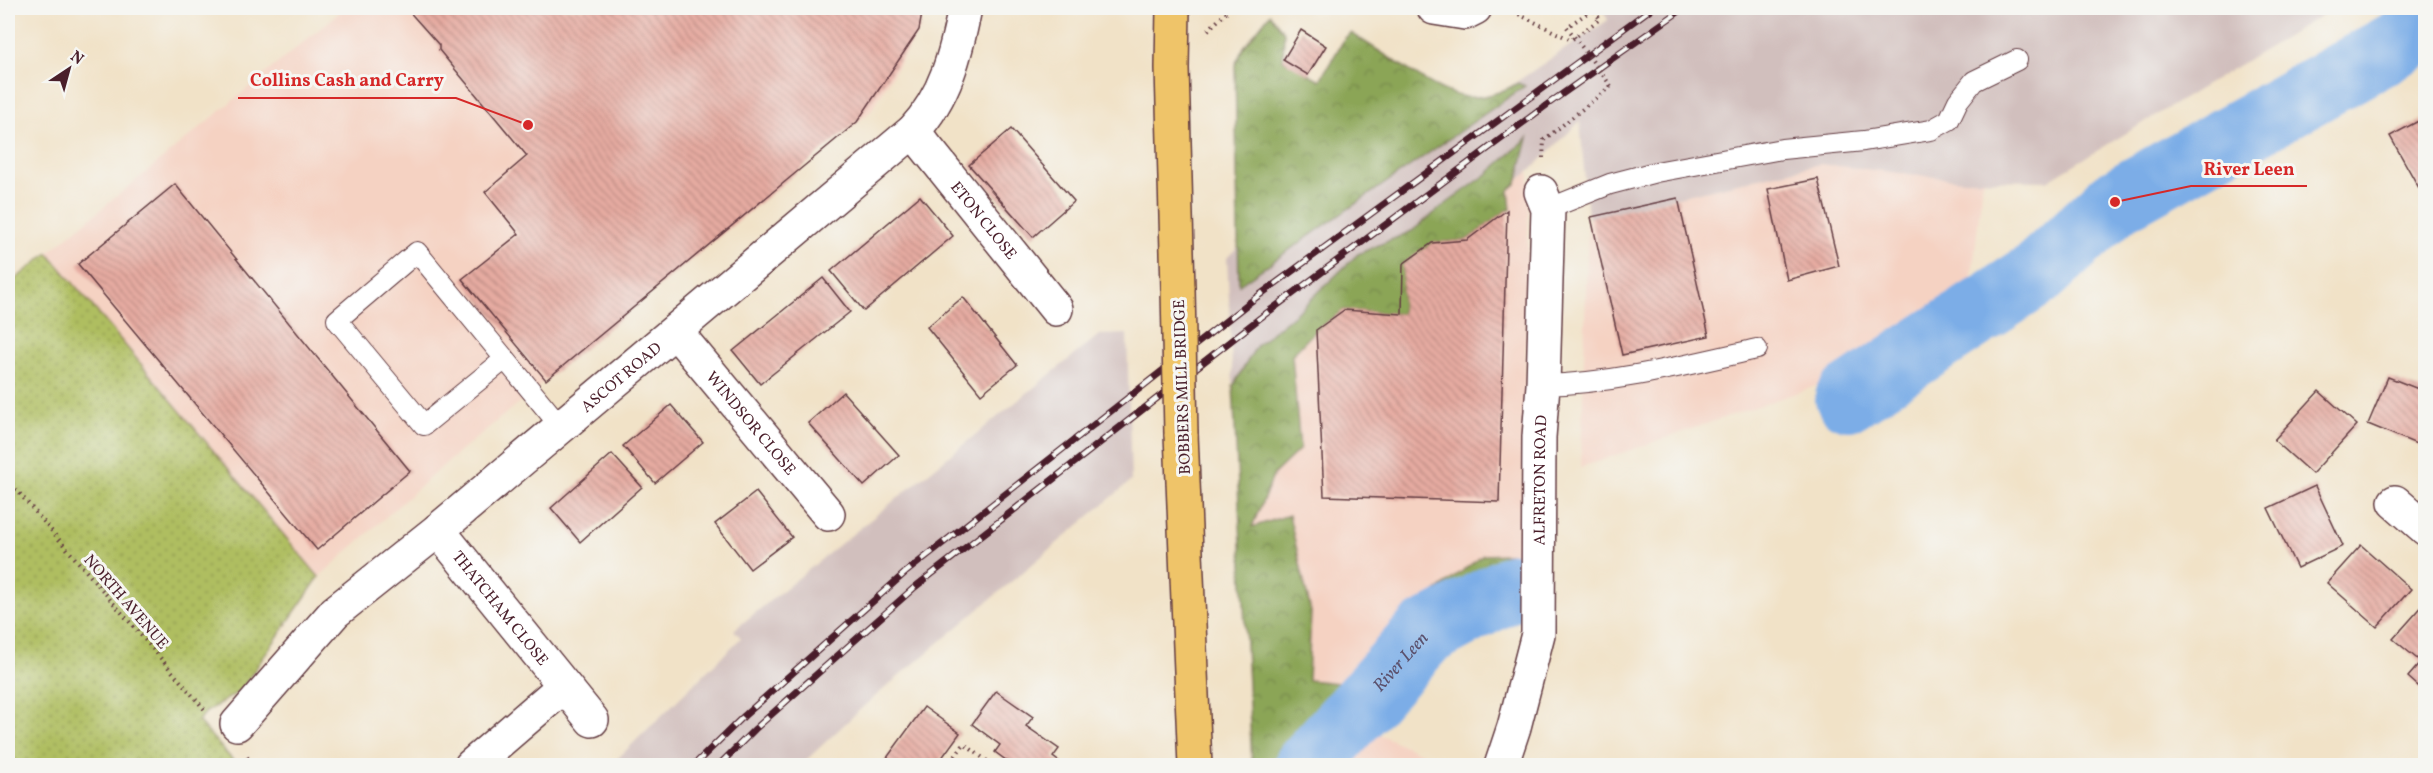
<svg xmlns="http://www.w3.org/2000/svg" width="2433" height="773" font-family="Vollkorn,serif">
  <defs>
    <pattern id="forest-crowns" width="20" height="18" patternUnits="userSpaceOnUse" patternTransform="scale(1.5)"><rect width="20" height="18" fill="#8ba557"/><path d="M2 6a3 3 0 1 1 6 0M12 15a3 3 0 1 1 6 0" fill="none" stroke="#748648"/></pattern>
    <pattern id="park-dots" width="8" height="8" patternUnits="userSpaceOnUse" patternTransform="scale(1.5)"><rect width="8" height="8" fill="#afbe61"/><path d="M2 2h.1M6 6h.1" fill="none" stroke="#909a50" stroke-width="1.8" stroke-linecap="round"/></pattern>
    <pattern id="building-back-hatch" width="6" height="6" patternUnits="userSpaceOnUse" patternTransform="scale(1.5)"><rect width="6" height="6" fill="#e6aba1"/><path d="M-1 5l2 2M0 0l6 6M5-1l2 2" fill="none" stroke="#bc8b83"/></pattern>
  </defs>
  <rect width="100%" height="100%" fill="#f6f6f2"/>
  <filter id="ink" filterUnits="userSpaceOnUse"><feTurbulence type="fractalNoise" baseFrequency=".0167" numOctaves="2"/><feDisplacementMap in="SourceGraphic" scale="12" xChannelSelector="R" yChannelSelector="G"/><feConvolveMatrix kernelMatrix="1 2 1 2 8 2 1 2 1" color-interpolation-filters="sRGB"/></filter>
  <filter id="wash" filterUnits="userSpaceOnUse"><feTurbulence type="fractalNoise" baseFrequency=".008" numOctaves="4" result="noise"/><feDisplacementMap in="SourceGraphic" scale="24" xChannelSelector="R" yChannelSelector="G"/><feGaussianBlur stdDeviation="1.35" result="paint"/><feColorMatrix in="noise" values="0 0 0 0 0 0 0 0 0 0 0 0 0 0 0 0 0 1.4 0 .05"/><feComposite in="paint" operator="in"/></filter>
  <g filter="url(#wash)">
    <rect width="100%" height="100%" fill="#f1e2c7"/>
    <g fill="#f5d2c2">
      <path d="M 345,8 L 923,8 L 919,30 L 871,111 L 446,463 L 319,577 L 48,253 Z"/>
      <path d="M 1820,164 L 1983,180 L 1970,294 L 1836,379 L 1581,467 L 1588,218 Z"/>
      <path d="M 1529,172 L 1522,555 L 1396,646 L 1252,765 L 1233,386 Z"/>
      <path d="M 1363,727 L 1448,765 L 1329,765 Z"/>
    </g>
    <g fill="#d1bfbd">
      <path d="M 1601,8 L 2334,8 L 2047,181 L 1962,180 L 1820,164 L 1588,218 L 1580,121 L 1529,172 L 1233,386 L 1227,258 L 1278,205 L 1431,84 L 1443,91 L 1469,97 L 1486,96 L 1503,91 L 1608,20 Z"/>
      <path d="M 1127,334 L 1131,481 L 865,705 L 801,765 L 611,765 L 741,638 L 734,630 L 1099,335 Z"/>
    </g>
    <g fill="url(#forest-crowns)" stroke="#6a6241" stroke-width="1.5">
      <path d="M 1270,14 L 1284,32 L 1283,60 L 1320,80 L 1345,38 L 1351,33 C 1370,45 1388,57 1407,69 C 1448,95 1471,110 1518,83 L 1525,86 L 1239,285 L 1235,65 L 1244,47 Z"/>
      <path d="M 1528,138 L 1517,183 L 1509,190 L 1511,210 L 1507,210 L 1467,240 L 1432,243 L 1403,264 L 1402,314 L 1344,310 L 1316,330 L 1292,355 L 1300,449 L 1274,474 L 1252,527 L 1289,515 L 1311,612 L 1308,680 L 1339,683 L 1407,614 L 1483,555 L 1509,554 L 1518,575 L 1418,637 L 1299,765 L 1252,765 L 1233,386 L 1257,345 L 1302,308 L 1358,254 L 1412,231 L 1443,206 L 1486,175 Z"/>
    </g>
    <path fill="url(#park-dots)" stroke="#7c6e46" stroke-width="1.5" d="M 48,253 L 319,577 L 240,691 L 206,712 L 198,721 L 237,765 L 8,765 L 8,285 Z"/>
    <g fill="none" stroke-linecap="round" stroke-linejoin="round">
      <g stroke="#7bade7" stroke-width="66">
        <path d="M 1848,398 L 2037,274 L 2115,202 L 2426,28"/>
        <path id="s1" d="M 1307,766 L 1425,634 L 1515,586"/>
      </g>
    </g>
    <g id="blocks">
      <g fill="url(#building-back-hatch)">
        <path d="M 406,8 L 923,8 L 919,30 L 857,122 L 546,380 L 462,279 L 519,234 L 485,192 L 527,156 L 439,50 L 439,45 Z"/>
        <path d="M 1301,30 L 1326,46 L 1308,75 L 1283,60 Z"/>
        <path d="M 2426,117 L 2426,194 L 2423,195 L 2390,136 Z"/>
        <path d="M 1011,129 L 1074,201 L 1033,237 L 969,165 Z"/>
        <path d="M 1818,179 L 1839,266 L 1787,280 L 1768,189 Z"/>
        <path d="M 175,184 L 410,471 L 317,550 L 78,264 Z"/>
        <path d="M 920,196 L 953,236 L 864,311 L 831,271 Z"/>
        <path d="M 1678,198 L 1709,336 L 1622,355 L 1591,217 Z"/>
        <path d="M 1507,210 L 1499,502 L 1324,496 L 1316,330 L 1344,310 L 1402,314 L 1403,264 L 1432,243 L 1467,240 Z"/>
        <path d="M 823,278 L 850,312 L 760,384 L 733,351 Z"/>
        <path d="M 963,297 L 1017,365 L 981,394 L 927,327 Z"/>
        <path d="M 2388,377 L 2426,392 L 2426,448 L 2368,424 Z"/>
        <path d="M 2319,391 L 2357,425 L 2312,474 L 2274,440 Z"/>
        <path d="M 843,392 L 899,455 L 864,486 L 808,423 Z"/>
        <path d="M 671,405 L 703,442 L 655,483 L 623,446 Z"/>
        <path d="M 612,454 L 642,487 L 580,542 L 551,508 Z"/>
        <path d="M 2315,486 L 2343,546 L 2297,568 L 2268,508 Z"/>
        <path d="M 756,492 L 792,537 L 750,569 L 715,524 Z"/>
        <path d="M 2361,545 L 2411,589 L 2377,627 L 2327,583 Z"/>
        <path d="M 2426,602 L 2426,693 L 2408,677 L 2421,662 L 2393,639 Z"/>
        <path d="M 996,691 L 1033,717 L 1026,726 L 1059,749 L 1053,757 L 1065,766 L 1014,766 L 995,752 L 1000,745 L 972,724 Z"/>
        <path d="M 924,707 L 960,733 L 936,766 L 881,766 Z"/>
      </g>
    </g>
  </g>
  <g filter="url(#ink)">
    <use href="#blocks" fill-opacity="0" stroke="#633c42" stroke-width="1.5"/>
    <g fill="none" stroke-linecap="round" stroke-linejoin="round">
      <g stroke="#633c42" stroke-width="22">
        <g id="lane">
          <path d="M 1548,209 L 1610,184 L 1656,172 L 1782,149 L 1864,141 L 1931,130 L 1949,120 L 1958,101 L 1974,81 L 2017,60"/>
          <path d="M 505,359 L 424,425 L 337,320 L 417,252 L 561,427"/>
          <path d="M 1543,385 C 1616,383 1686,365 1757,349"/>
        </g>
      </g>
      <g stroke="#633c42" stroke-width="36">
        <g id="street">
          <path d="M 1434,8 L 1465,13 L 1475,8"/>
          <path id="s2" d="M 913,131 L 1056,309"/>
          <path id="s3" d="M 676,332 L 828,514"/>
          <path d="M 2395,502 L 2426,529"/>
          <path id="s4" d="M 438,530 L 592,720"/>
          <path id="s5" d="M 237,724 L 335,612 L 438,530 L 913,131 C 946,96 956,53 965,8"/>
          <path d="M 471,766 L 564,686"/>
          <path id="s6" d="M 1501,766 L 1514,727 L 1538,634 L 1539,437 L 1543,385 L 1548,209 L 1541,192"/>
        </g>
      </g>
      <g stroke="#633c42" stroke-width="36">
        <g id="primary">
          <path d="M 1173,8 L 1172,68 L 1178,289"/>
          <path d="M 1181,434 L 1195,766"/>
        </g>
      </g>
      <g stroke="#633c42" stroke-width="4" stroke-dasharray="1.5 4.5" stroke-linecap="butt">
        <path d="M 1508,9 L 1571,40 L 1600,19 L 1593,9 L 1567,27"/>
        <path d="M 1208,30 L 1231,8"/>
        <path d="M 1543,158 L 1544,140 L 1611,86"/>
        <path d="M 8,480 L 205,710"/>
        <path d="M 247,757 L 254,766"/>
        <path d="M 948,766 L 964,744 L 994,766"/>
      </g>
      <use href="#lane" stroke="#fff" stroke-width="20"/>
      <use href="#street" stroke="#fff" stroke-width="33"/>
      <use href="#primary" stroke="#efc469" stroke-width="33"/>
      <g stroke="#4a1f2b" stroke-width="7">
        <g id="rail">
          <path d="M 693,766 L 744,716 L 906,572 L 1250,302 L 1652,8"/>
          <path d="M 718,766 L 755,729 L 915,587 L 1260,318 L 1548,104 L 1684,8"/>
        </g>
      </g>
      <use href="#rail" stroke="#f6f6f2" stroke-width="4.5" stroke-dasharray="14" stroke-linecap="butt"/>
      <g stroke="#633c42" stroke-width="36" stroke-linecap="butt">
        <path id="primary-bridge" d="M 1178,289 L 1181,434"/>
      </g>
      <path stroke="#633c42" stroke-width="4" stroke-dasharray="1.5 4.5" stroke-linecap="butt" d="M 1567,27 L 1611,86"/>
      <use href="#primary-bridge" stroke="#efc469" stroke-width="33"/>
    </g>
  </g>
  <g text-anchor="middle" stroke-width="6" stroke-linejoin="round" paint-order="stroke">
    <g font-size="16" fill="#4a1f2b" stroke="#f6f6f2">
      <text dy="6" stroke="none"><textPath href="#s2" startOffset="114">ETON CLOSE</textPath></text>
      <text dy="6" stroke="none"><textPath href="#s5" startOffset="519">ASCOT ROAD</textPath></text>
      <text transform="translate(1181 387) rotate(-92)" y="6">BOBBERS MILL BRIDGE</text>
      <text dy="6" stroke="none"><textPath href="#s3" startOffset="118">WINDSOR CLOSE</textPath></text>
      <text dy="6" stroke="none"><textPath href="#s6" startOffset="291">ALFRETON ROAD</textPath></text>
      <text transform="translate(127 601) rotate(49)" y="6">NORTH AVENUE</text>
      <text dy="6" stroke="none"><textPath href="#s4" startOffset="100">THATCHAM CLOSE</textPath></text>
    </g>
    <g font-size="18" font-style="italic" fill="#5b516d" stroke="#f6f6f2">
      <text dy="6" stroke="none"><textPath href="#s1" startOffset="140">River Leen</textPath></text>
    </g>
  </g>
  <path fill="none" stroke="#d62828" stroke-width="2" d="M528 125L456 98H238M2115 202L2191 186H2307"/>
  <g fill="#d62828" stroke="#f6f6f2" stroke-width="2">
    <circle cx="528" cy="125" r="6"/>
    <circle cx="2115" cy="202" r="6"/>
  </g>
  <g font-size="18" text-anchor="middle" font-weight="bold" fill="#d62828" stroke="#f6f6f2" stroke-width="6" stroke-linejoin="round" paint-order="stroke">
    <text x="347" y="86">Collins Cash and Carry</text>
    <text x="2249" y="175">River Leen</text>
  </g>
  <rect width="2433" height="773" fill="none" stroke="#f6f6f2" stroke-width="30"/>
  <g transform="translate(69 69) rotate(36)" stroke="#f6f6f2" stroke-width="4.5" paint-order="stroke">
  <path d="M0-4.5L10 22L0 15L-10 22Z" fill="#4a1f2b"/>
  <text y="-9" font-size="16" font-weight="bold" text-anchor="middle" fill="#4a1f2b">N</text>
  </g>
</svg>
